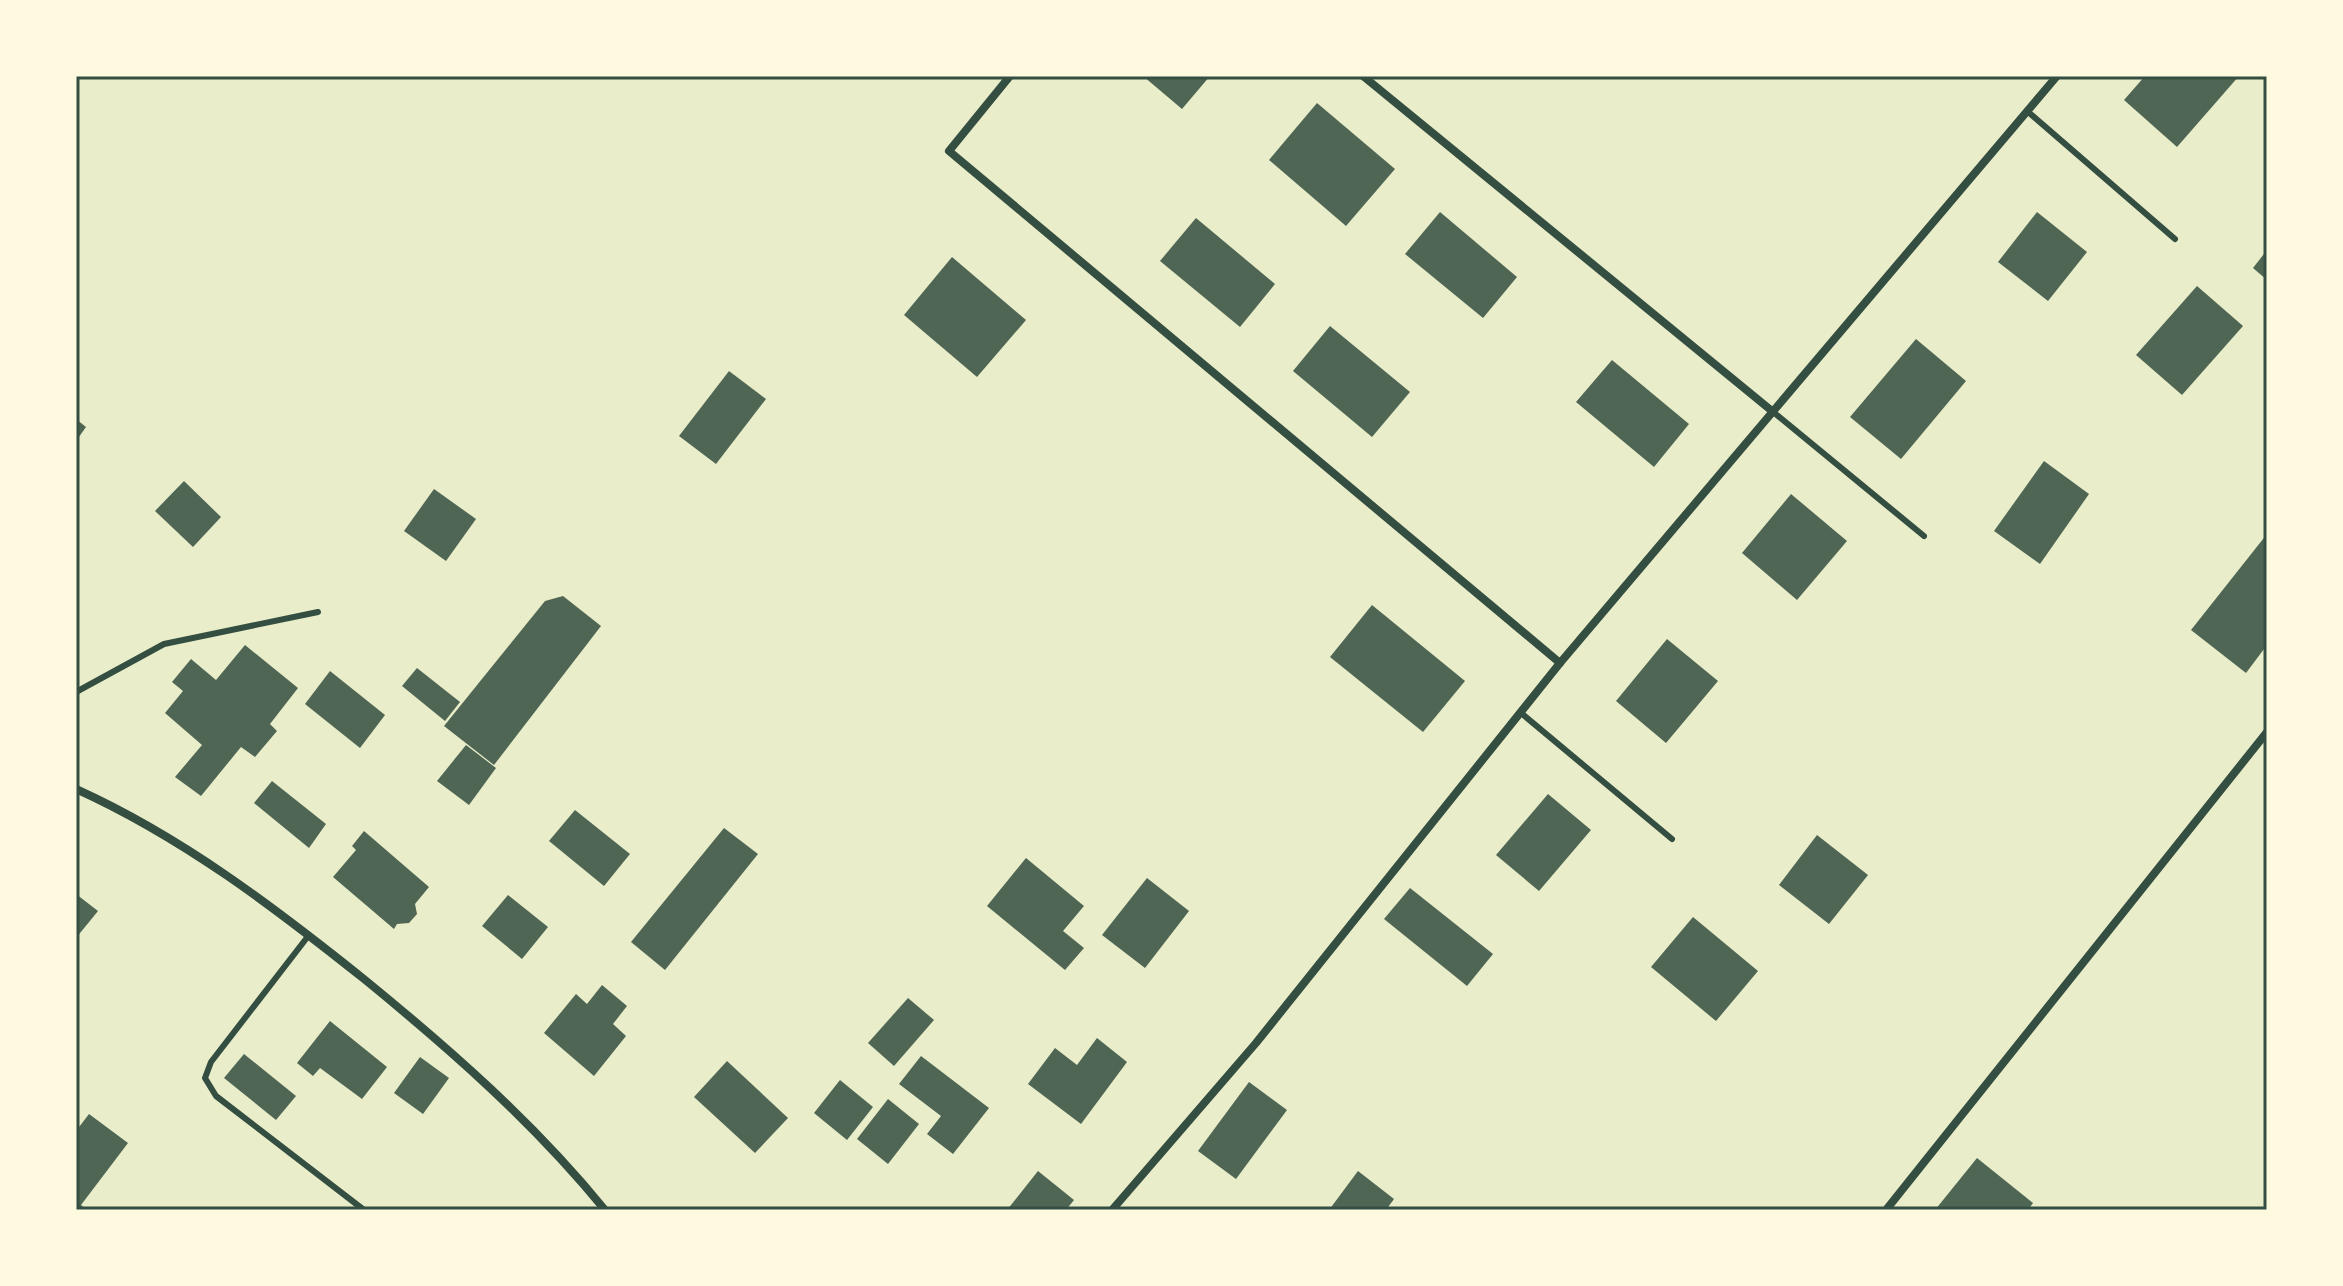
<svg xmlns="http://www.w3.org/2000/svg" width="2343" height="1286" font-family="Cabin,sans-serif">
  <rect width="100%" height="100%" fill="#e9edc9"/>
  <g fill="#4f6655">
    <path d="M 1143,76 L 1210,76 L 1182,109 Z"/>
    <path d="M 2145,76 L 2239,76 L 2177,147 L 2124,100 Z"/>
    <path d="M 1317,103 L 1395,169 L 1346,226 L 1269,160 Z"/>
    <path d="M 1440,212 L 1517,277 L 1483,318 L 1405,254 Z"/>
    <path d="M 2037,212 L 2087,252 L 2048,301 L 1998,262 Z"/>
    <path d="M 1196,218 L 1275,284 L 1240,327 L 1160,261 Z"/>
    <path d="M 2267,250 L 2267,280 L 2253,268 Z"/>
    <path d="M 952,257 L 1026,320 L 977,377 L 904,315 Z"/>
    <path d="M 2197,286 L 2243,326 L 2182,395 L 2136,355 Z"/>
    <path d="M 1330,326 L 1410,392 L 1372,437 L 1293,371 Z"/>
    <path d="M 1916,339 L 1966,381 L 1901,459 L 1850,417 Z"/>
    <path d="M 1612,360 L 1689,424 L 1654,467 L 1576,402 Z"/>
    <path d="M 729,371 L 766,399 L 716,464 L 679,436 Z"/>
    <path d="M 76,419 L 86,427 L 76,441 Z"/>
    <path d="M 2044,461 L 2089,494 L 2040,564 L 1994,531 Z"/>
    <path d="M 184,481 L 221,517 L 193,547 L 155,511 Z"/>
    <path d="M 434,489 L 476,519 L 446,561 L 404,531 Z"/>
    <path d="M 1791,494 L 1847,541 L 1797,600 L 1742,553 Z"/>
    <path d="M 2267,534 L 2267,645 L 2246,673 L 2191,630 Z"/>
    <path d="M 563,596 L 601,626 L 494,765 L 444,726 L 545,601 Z"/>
    <path d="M 1372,605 L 1465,681 L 1423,732 L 1330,657 Z"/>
    <path d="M 1667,639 L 1718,681 L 1666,743 L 1616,701 Z"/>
    <path d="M 245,645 L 298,688 L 270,724 L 277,731 L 255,757 L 241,747 L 201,796 L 175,777 L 202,745 L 165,713 L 183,691 L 172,682 L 191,659 L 216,680 Z"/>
    <path d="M 417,668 L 460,702 L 445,721 L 402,686 Z"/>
    <path d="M 330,671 L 385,715 L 360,748 L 305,704 Z"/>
    <path d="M 466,745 L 496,768 L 469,805 L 437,781 Z"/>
    <path d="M 272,781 L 326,824 L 309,848 L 254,803 Z"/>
    <path d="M 1548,794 L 1591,830 L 1539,891 L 1496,855 Z"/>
    <path d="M 575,810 L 630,854 L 604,886 L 549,841 Z"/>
    <path d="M 724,828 L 758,854 L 665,970 L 631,942 Z"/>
    <path d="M 364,831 L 429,887 L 415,904 L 417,914 L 409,923 L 397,924 L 394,929 L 333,877 L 356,850 L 352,846 Z"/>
    <path d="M 1817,835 L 1868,875 L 1829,924 L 1779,885 Z"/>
    <path d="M 1026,858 L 1084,906 L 1063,931 L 1084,948 L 1065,970 L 987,906 Z"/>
    <path d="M 1147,878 L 1189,911 L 1145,968 L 1102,935 Z"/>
    <path d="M 1410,888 L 1493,954 L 1467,986 L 1384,919 Z"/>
    <path d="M 76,894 L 98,911 L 76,938 Z"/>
    <path d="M 508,895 L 548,927 L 522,959 L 482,926 Z"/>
    <path d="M 1693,917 L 1758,971 L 1716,1021 L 1651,967 Z"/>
    <path d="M 602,985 L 627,1006 L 613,1024 L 626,1036 L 594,1076 L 544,1033 L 576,994 L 587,1004 Z"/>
    <path d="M 908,998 L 934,1020 L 894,1066 L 868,1043 Z"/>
    <path d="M 330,1021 L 387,1067 L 362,1099 L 320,1068 L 313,1076 L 297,1063 Z"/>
    <path d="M 1097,1038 L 1127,1062 L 1081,1124 L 1028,1084 L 1055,1048 L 1077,1065 Z"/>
    <path d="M 244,1054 L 296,1096 L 276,1120 L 224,1078 Z"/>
    <path d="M 921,1056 L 989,1108 L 953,1154 L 927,1134 L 941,1116 L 899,1084 Z"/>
    <path d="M 420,1057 L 449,1078 L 423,1114 L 394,1093 Z"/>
    <path d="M 727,1061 L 788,1118 L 755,1153 L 694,1097 Z"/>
    <path d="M 840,1080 L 873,1107 L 847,1140 L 814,1113 Z"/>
    <path d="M 1249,1082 L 1287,1110 L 1236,1179 L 1198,1151 Z"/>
    <path d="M 888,1099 L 919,1124 L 888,1164 L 857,1139 Z"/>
    <path d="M 89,1114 L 128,1143 L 81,1205 L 87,1210 L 76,1210 L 76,1131 Z"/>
    <path d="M 1977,1158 L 2033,1203 L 2028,1210 L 1935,1210 Z"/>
    <path d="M 1038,1171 L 1074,1200 L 1066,1210 L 1007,1210 Z"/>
    <path d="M 1358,1171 L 1394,1199 L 1386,1210 L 1329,1210 Z"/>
  </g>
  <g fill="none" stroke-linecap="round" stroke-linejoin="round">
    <g stroke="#344e41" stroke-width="6">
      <path d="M 2027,111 L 2175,239"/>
      <path d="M 1772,411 L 1924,536"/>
      <path d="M 76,692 L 164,644 L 318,612"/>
      <path d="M 1521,713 L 1672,839"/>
      <path d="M 309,935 L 211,1062 L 205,1078 L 216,1096 L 364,1210"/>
    </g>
    <g stroke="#344e41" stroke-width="8">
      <path d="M 1010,76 L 949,151 L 1560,663"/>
      <path d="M 1363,76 L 1772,411"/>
      <path d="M 76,789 C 182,837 274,907 364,979 C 451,1050 534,1123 605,1210"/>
      <path d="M 1112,1210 L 1256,1043 L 1560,663 L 2057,76"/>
      <path d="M 1886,1210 L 2267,732"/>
    </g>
  </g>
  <rect width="2343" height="1286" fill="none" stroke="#fefae0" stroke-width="156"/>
  <rect x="78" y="78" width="2187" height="1130" fill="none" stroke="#344e41" stroke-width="3"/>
</svg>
